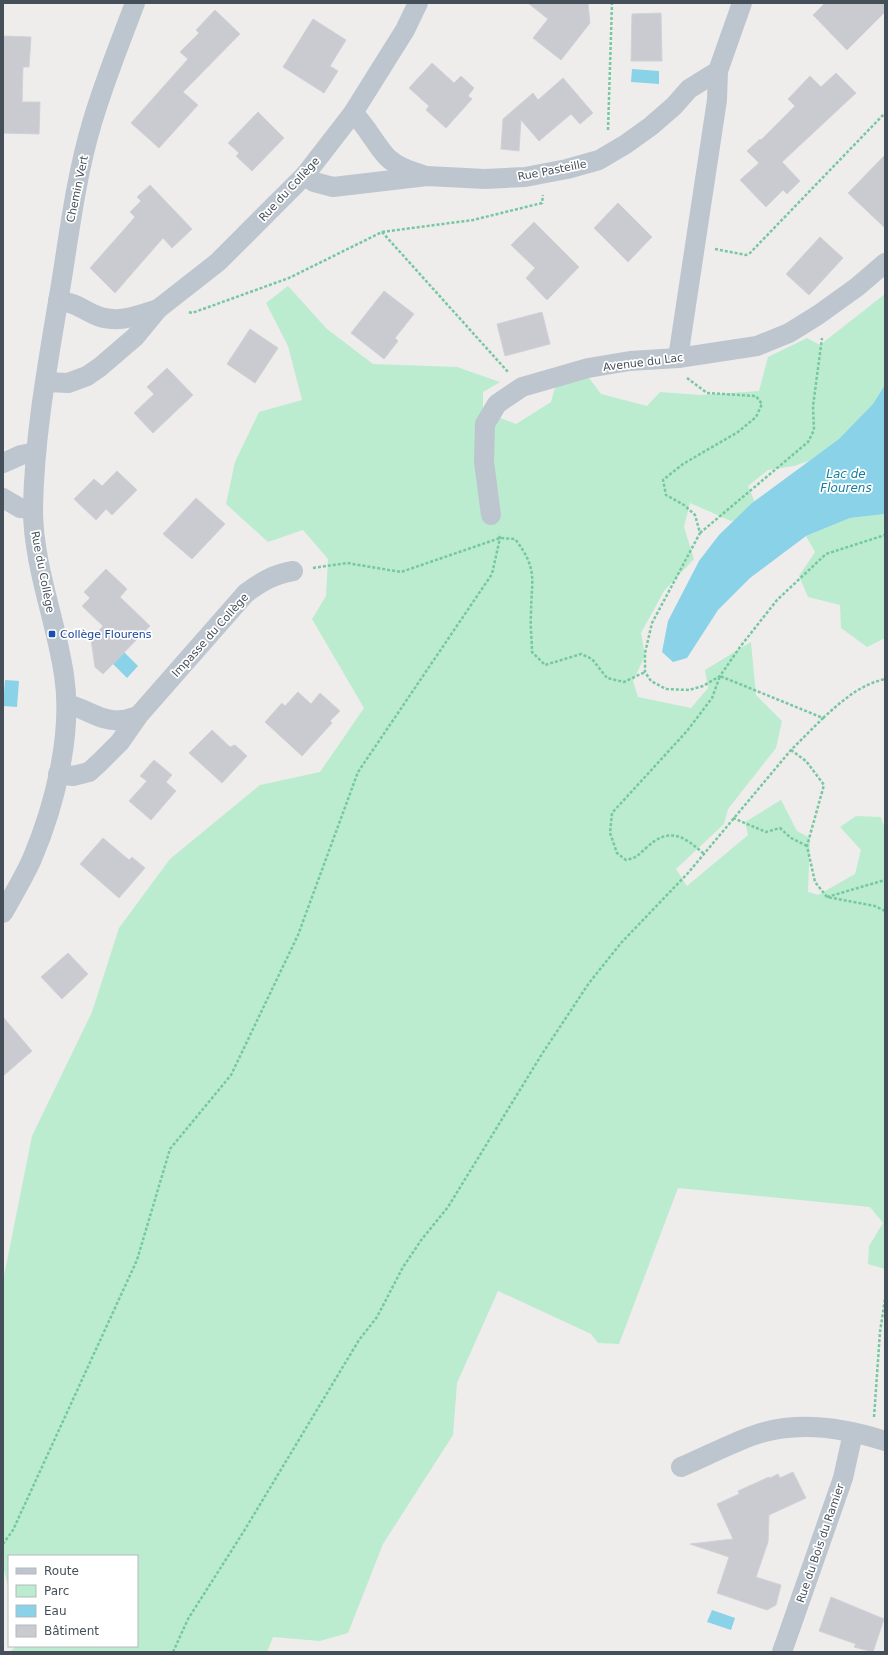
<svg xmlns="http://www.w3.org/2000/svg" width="888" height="1655" font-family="'DejaVu Sans',sans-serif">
  <rect width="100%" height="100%" fill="#efecec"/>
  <g fill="#bbeccf">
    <path d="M 288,286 L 327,329 L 373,364 L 457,367 L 500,382 L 483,392 L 483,411 L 516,424 L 551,402 L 559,373 L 581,367 L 601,394 L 647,406 L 660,392 L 701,395 L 759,391 L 768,357 L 807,338 L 820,345 L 885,294 L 885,402 L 864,423 L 811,460 L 794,466 L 768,470 L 748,486 L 756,505 L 748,518 L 731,521 L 690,503 L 684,527 L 694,559 L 664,591 L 641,633 L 645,656 L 633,681 L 638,697 L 691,708 L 708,688 L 705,670 L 751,642 L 756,695 L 782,721 L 776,748 L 728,809 L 724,824 L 676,869 L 687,886 L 748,835 L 745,822 L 781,800 L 797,831 L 810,838 L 808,892 L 818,895 L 855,874 L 861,850 L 840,827 L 856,816 L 881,817 L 885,829 L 885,1269 L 868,1264 L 869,1246 L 883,1223 L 870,1207 L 678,1188 L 619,1344 L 598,1343 L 591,1334 L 498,1291 L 457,1383 L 453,1435 L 383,1544 L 348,1633 L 320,1641 L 273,1637 L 267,1652 L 10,1652 L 16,1646 L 137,1646 L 137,1556 L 9,1556 L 9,1590 L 3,1566 L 3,1281 L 32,1136 L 92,1012 L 119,928 L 170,859 L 260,785 L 320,772 L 364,708 L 312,619 L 326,596 L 328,559 L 303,530 L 268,542 L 226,504 L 235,462 L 259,412 L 302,400 L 288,346 L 266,303 Z"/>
    <path d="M 885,514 L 885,638 L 867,647 L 841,628 L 840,605 L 808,597 L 799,576 L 815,552 L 806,536 L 850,518 Z"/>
  </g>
  <g fill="#8ad2e7">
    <path d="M 632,69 L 659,71 L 659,84 L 631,82 Z"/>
    <path d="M 885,385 L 885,514 L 850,518 L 806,536 L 750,578 L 718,610 L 687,658 L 673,662 L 662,652 L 668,621 L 699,561 L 719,535 L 752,503 L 839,439 L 873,404 Z"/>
    <path d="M 114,642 L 138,666 L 127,678 L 103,654 Z"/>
    <path d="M 5,680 L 19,681 L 17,707 L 3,706 Z"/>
    <path d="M 712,1610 L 735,1618 L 731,1630 L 707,1622 Z"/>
  </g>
  <g fill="#c9cbd1" stroke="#d0d2d8">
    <path d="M 528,3 L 588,3 L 590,23 L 561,60 L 533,38 L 548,19 Z"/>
    <path d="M 825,3 L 885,3 L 885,12 L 847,50 L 813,15 Z"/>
    <path d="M 215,10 L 240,34 L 183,92 L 198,105 L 159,148 L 131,123 L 188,59 L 180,52 L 199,33 L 196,30 Z"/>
    <path d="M 661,13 L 662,61 L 631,61 L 632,14 Z"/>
    <path d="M 313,19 L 346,40 L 330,66 L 338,71 L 324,93 L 283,67 Z"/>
    <path d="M 3,36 L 31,37 L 29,67 L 23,67 L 22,102 L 40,102 L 39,134 L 3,133 Z"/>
    <path d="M 432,63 L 454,83 L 461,76 L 474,88 L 468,96 L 472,99 L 446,128 L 426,110 L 429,106 L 409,88 Z"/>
    <path d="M 836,73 L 856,93 L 782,162 L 800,181 L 787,194 L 783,190 L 766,207 L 740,180 L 759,163 L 747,151 L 760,139 L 761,140 L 795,106 L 788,99 L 810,76 L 821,87 Z"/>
    <path d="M 563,78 L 593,113 L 580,124 L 571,114 L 539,141 L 521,120 L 519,151 L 501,149 L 503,119 L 533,93 L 538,100 Z"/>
    <path d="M 258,112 L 284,138 L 252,171 L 236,156 L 239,153 L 228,143 Z"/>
    <path d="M 885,155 L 885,228 L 848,193 Z"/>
    <path d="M 150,185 L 192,229 L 172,248 L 163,238 L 115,293 L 90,268 L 135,217 L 130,212 L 141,201 L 137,197 Z"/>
    <path d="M 618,203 L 652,237 L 628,262 L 594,228 Z"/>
    <path d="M 534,222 L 579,267 L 547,300 L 526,278 L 535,268 L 511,245 Z"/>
    <path d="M 820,237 L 843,258 L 809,295 L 786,274 Z"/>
    <path d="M 384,291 L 414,314 L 395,338 L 398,341 L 384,359 L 351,333 Z"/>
    <path d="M 542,312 L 550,344 L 505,356 L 497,324 Z"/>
    <path d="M 250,329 L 278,348 L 255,383 L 227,364 Z"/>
    <path d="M 167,368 L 193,395 L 153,433 L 134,413 L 154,394 L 147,387 Z"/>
    <path d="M 117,471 L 137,490 L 112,515 L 106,509 L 96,520 L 74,499 L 94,479 L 102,486 Z"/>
    <path d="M 196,498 L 225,524 L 192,559 L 163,534 Z"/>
    <path d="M 106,569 L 127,589 L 120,597 L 150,626 L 103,674 L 95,667 L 91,639 L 103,626 L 82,606 L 90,598 L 84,592 Z"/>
    <path d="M 298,692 L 311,704 L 320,693 L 340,711 L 330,721 L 332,723 L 302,756 L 265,722 L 282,703 L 285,706 Z"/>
    <path d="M 212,730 L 230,747 L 235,745 L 247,756 L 222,783 L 189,753 Z"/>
    <path d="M 154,760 L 172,775 L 166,782 L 176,791 L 151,820 L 129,801 L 147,781 L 140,776 Z"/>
    <path d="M 103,838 L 129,860 L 132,857 L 145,868 L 119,898 L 80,864 Z"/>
    <path d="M 68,953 L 88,974 L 62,999 L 41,977 Z"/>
    <path d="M 3,1017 L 32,1051 L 3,1076 Z"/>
    <path d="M 793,1472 L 806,1498 L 769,1515 L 768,1542 L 756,1577 L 781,1585 L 776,1605 L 767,1610 L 717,1593 L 729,1557 L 690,1544 L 733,1539 L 717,1504 L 739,1494 L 738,1491 L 769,1477 L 770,1478 L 778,1474 L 780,1478 Z"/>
    <path d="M 831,1597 L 884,1619 L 873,1652 L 854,1647 L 856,1644 L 819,1631 Z"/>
  </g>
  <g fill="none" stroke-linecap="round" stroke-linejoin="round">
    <g stroke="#75c8a0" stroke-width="2.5" stroke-dasharray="3 2" stroke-linecap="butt">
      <path d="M 608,130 L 612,3"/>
      <path d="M 382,232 L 473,220 L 542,203 L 543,195"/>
      <path d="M 715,249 L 746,255 L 750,253 L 885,113"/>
      <path d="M 189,312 L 192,313 L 289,278 L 382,232 L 508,372"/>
      <path d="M 687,378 L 707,393 L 756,396 L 762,404 L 756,417 L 738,432 L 683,464 L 663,480 L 666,495 L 684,505 L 695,515 L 700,533 L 652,623 L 645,653 L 645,672 L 651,681 L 666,689 L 689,690 L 703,686 L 720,676 L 740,647 L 777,600 L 826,554 L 885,535"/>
      <path d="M 700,533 L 808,442 L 814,430 L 813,406 L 822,338"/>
      <path d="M 313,568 L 347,563 L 401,572 L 500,538 L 515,539 C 539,570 531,580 531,615 C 530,627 532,640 532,652 L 545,665 L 581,654 L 592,659 L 607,678 L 624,682 L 645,672"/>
      <path d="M 823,718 C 842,701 859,685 885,679"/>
      <path d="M 791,750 L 806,761 L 824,785 L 807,846 L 815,882 L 827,897 L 875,906 L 885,911"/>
      <path d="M 733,818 L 766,832 L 780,828 L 791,838 L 807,846"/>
      <path d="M 827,897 L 885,880"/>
      <path d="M 874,1417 L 880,1332 L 885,1299"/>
      <path d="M 3,1544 L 13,1530 L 137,1260 L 170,1149 L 231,1075 L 298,935 L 358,772 L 492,574 L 500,538 L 498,534"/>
      <path d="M 173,1652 L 188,1619 L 244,1531 L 359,1340 L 377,1317 L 403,1267 L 422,1239 L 448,1207 L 542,1054 L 589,983 L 621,943 L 688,873 L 791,750 L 823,718 L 720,676 L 712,698 L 687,731 L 612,813 L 610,833 L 617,853 L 626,860 C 638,857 637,856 646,848 C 669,826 684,836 704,854"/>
    </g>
    <g stroke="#bdc6ce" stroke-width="20">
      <path d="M 353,113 C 367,126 374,143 387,157 C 397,167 411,171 423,175"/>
      <path d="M 305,175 L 314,182 L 333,187 L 427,176 L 485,179 L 525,177 L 567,169 L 599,160 L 626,144 L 651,126 L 674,106 L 689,89 L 718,71 L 742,3"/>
      <path d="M 58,301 C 74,302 80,308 93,314 C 115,325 136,316 158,309"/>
      <path d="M 678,358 L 717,100 L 718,71"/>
      <path d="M 46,382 L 68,383 L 87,376 L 100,367 L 135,337 L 158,309 L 218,262 L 305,175 L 353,113 L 405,30 L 418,3"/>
      <path d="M 3,463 L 21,455 L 36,452"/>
      <path d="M 3,498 L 20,508 L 33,509"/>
      <path d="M 491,515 L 484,462 L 485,424 L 497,404 L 522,387 L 588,368 L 630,361 L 678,358 L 757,346 L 789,333 L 818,315 L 857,287 L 885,263"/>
      <path d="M 67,704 C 85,708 103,723 122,720 C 127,720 133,717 138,716"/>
      <path d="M 58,774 L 73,776 L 89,772 L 100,762 L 120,742 L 138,716 L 246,593 C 261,582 274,574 293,571"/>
      <path d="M 3,913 C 13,895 24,877 32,859 C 55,805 73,733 64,675 C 56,620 33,565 33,509 C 34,442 46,373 57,308 C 68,246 74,183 92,123 C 104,82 120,43 135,3"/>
      <path d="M 681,1467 C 704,1457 726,1446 749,1437 C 792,1420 842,1427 885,1441"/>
      <path d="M 782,1652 L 843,1478 L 853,1433"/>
    </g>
  </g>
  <rect fill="#1a4fb4" stroke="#fff" stroke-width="1.5" x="48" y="630" width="8" height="8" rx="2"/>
  <g text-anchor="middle" stroke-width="3.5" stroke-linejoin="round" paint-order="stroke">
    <g font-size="11" fill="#454f59" stroke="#fff">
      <text transform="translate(552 170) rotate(-11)" y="4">Rue Pasteille</text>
      <text transform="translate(77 189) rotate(-78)" y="4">Chemin Vert</text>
      <text transform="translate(289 189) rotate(-47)" y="4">Rue du Collège</text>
      <text transform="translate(643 362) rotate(-7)" y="4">Avenue du Lac</text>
      <text transform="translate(43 572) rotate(79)" y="4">Rue du Collège</text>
      <text transform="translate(210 635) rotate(-48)" y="4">Impasse du Collège</text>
      <text transform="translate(820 1543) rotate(-71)" y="4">Rue du Bois du Ramier</text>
    </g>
    <g font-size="11" fill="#164399" stroke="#fff" text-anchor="start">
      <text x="60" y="638">Collège Flourens</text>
    </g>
    <g font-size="12" font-style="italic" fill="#127f9f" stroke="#fff">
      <text x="846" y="478">Lac de<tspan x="846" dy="14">Flourens</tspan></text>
    </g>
  </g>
  <rect width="888" height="1655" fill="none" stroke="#454f59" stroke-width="8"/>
  <rect x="8" y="1555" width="130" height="92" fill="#ffffff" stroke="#b5b9bd"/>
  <rect x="16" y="1568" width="20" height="6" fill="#bdc6ce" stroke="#b5b9bd"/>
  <text x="44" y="1575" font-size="12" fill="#454f59">Route</text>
  <rect x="16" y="1585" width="20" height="12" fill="#bbeccf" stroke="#b5b9bd"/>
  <text x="44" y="1595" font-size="12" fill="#454f59">Parc</text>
  <rect x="16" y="1605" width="20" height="12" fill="#8ad2e7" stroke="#b5b9bd"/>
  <text x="44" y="1615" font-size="12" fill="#454f59">Eau</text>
  <rect x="16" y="1625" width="20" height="12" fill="#c9cbd1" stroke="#b5b9bd"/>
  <text x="44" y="1635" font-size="12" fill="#454f59">Bâtiment</text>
</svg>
